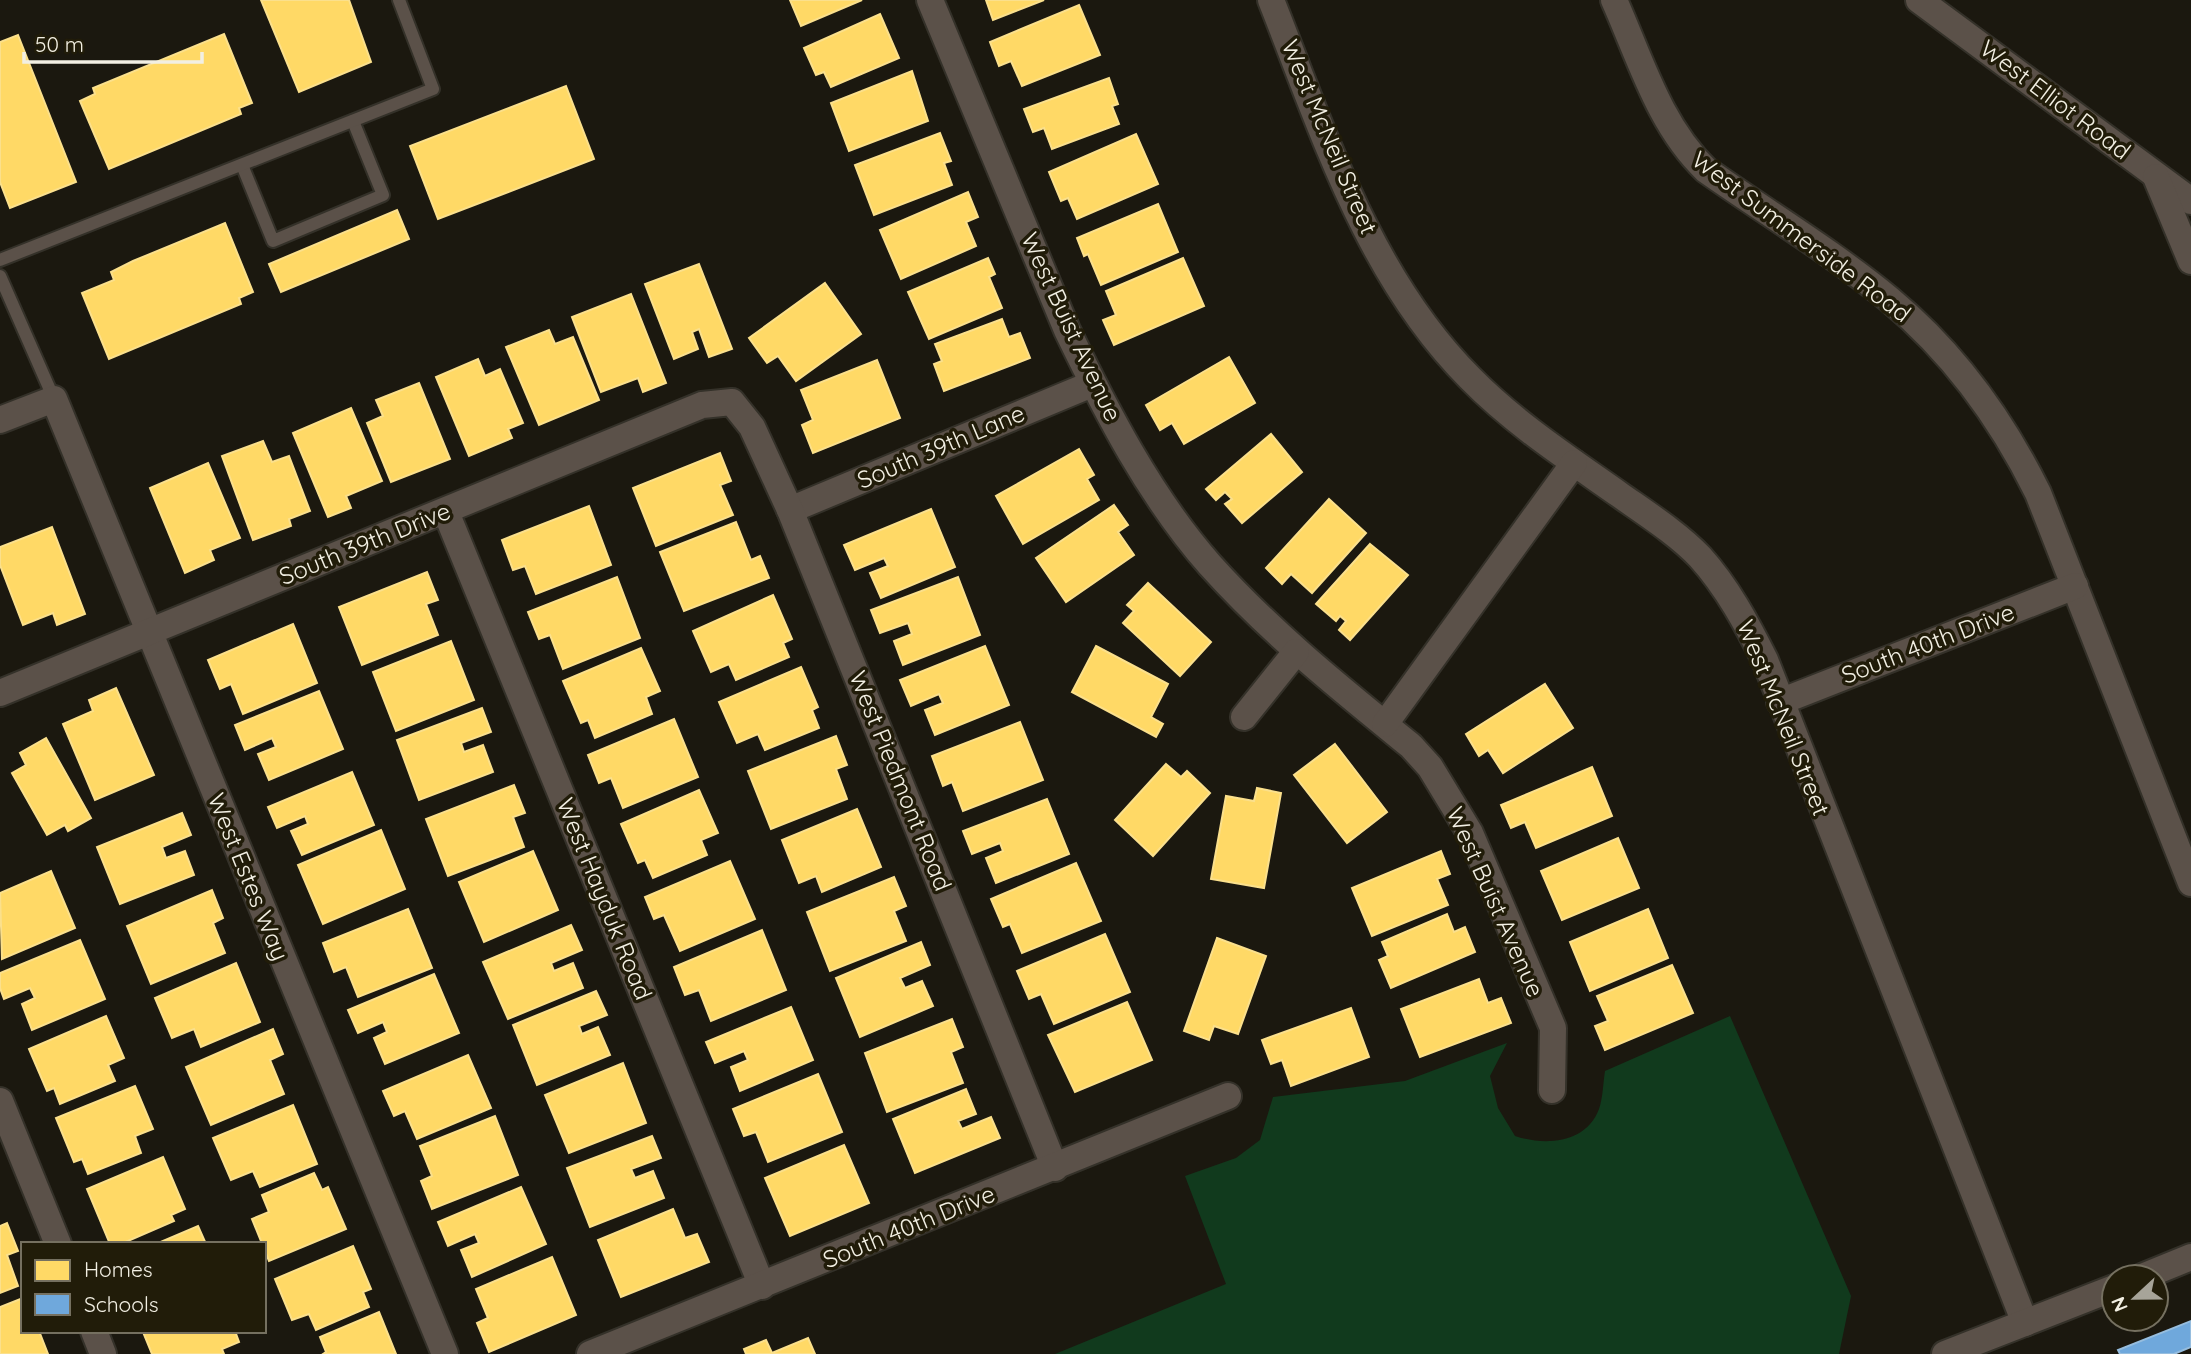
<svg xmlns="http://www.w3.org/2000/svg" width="2191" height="1354" font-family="Quicksand,sans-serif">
  <rect width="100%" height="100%" fill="#1b180f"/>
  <path fill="#113a1d" d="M 1730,1016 L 1851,1296 L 1839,1354 L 1055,1354 L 1226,1284 L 1185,1176 L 1236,1158 L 1260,1140 L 1273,1097 L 1405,1081 L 1507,1043 L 1490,1076 L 1498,1108 L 1515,1136 C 1544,1146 1586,1144 1599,1109 C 1603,1098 1603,1083 1605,1071 Z"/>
  <g fill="#ffd966" stroke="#fbe08c" stroke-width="2">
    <path d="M 261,0 L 349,0 L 371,62 L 299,92 Z"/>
    <path d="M 790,0 L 862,0 L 801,26 Z"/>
    <path d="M 986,0 L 1044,0 L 993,20 Z"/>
    <path d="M 1079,5 L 1100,55 L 1022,86 L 1011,61 L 999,66 L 990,42 Z"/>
    <path d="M 880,14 L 899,58 L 831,87 L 824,72 L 816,75 L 804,48 Z"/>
    <path d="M 224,34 L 252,103 L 239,108 L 241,114 L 109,169 L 80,101 L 95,94 L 93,88 Z"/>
    <path d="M 18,35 L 76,182 L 10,208 L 0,182 L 0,42 Z"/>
    <path d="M 912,71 L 928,121 L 849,151 L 831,103 Z"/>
    <path d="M 1109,78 L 1118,104 L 1112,106 L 1119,124 L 1052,149 L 1044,128 L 1033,132 L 1024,109 Z"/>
    <path d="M 566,86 L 594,159 L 438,219 L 410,146 Z"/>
    <path d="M 940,133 L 951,161 L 944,163 L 952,185 L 874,215 L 855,165 Z"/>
    <path d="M 1136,134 L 1158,184 L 1077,219 L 1068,198 L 1061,201 L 1049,172 Z"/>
    <path d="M 968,192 L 978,217 L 966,222 L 976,246 L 901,279 L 880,230 Z"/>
    <path d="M 1158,204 L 1178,252 L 1101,285 L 1088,254 L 1084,256 L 1077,238 Z"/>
    <path d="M 397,210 L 409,239 L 281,292 L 269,264 Z"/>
    <path d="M 225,223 L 253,292 L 239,298 L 241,304 L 109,359 L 82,293 L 114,280 L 111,272 L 133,261 Z"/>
    <path d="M 988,258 L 995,274 L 989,277 L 1002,308 L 929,339 L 908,292 Z"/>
    <path d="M 1183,258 L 1204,306 L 1114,345 L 1103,320 L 1116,315 L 1106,291 Z"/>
    <path d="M 699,264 L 732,349 L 709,357 L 699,329 L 692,332 L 698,349 L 674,359 L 645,284 Z"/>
    <path d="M 825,283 L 861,334 L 796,381 L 778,356 L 767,363 L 749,338 Z"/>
    <path d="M 631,294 L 666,383 L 643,392 L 638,378 L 601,392 L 572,317 Z"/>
    <path d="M 1002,319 L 1009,337 L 1020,333 L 1030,358 L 944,391 L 934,364 L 942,361 L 935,344 Z"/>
    <path d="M 549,330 L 555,344 L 573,337 L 599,400 L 539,425 L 506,347 Z"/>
    <path d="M 1229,357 L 1255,403 L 1184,444 L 1172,423 L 1160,430 L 1146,405 Z"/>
    <path d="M 478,359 L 485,376 L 500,369 L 523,423 L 508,429 L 512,438 L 469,456 L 436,377 Z"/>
    <path d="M 877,360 L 900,418 L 813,453 L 802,425 L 813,420 L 801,390 Z"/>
    <path d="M 419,383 L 450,459 L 391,482 L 367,423 L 383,416 L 376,400 Z"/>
    <path d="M 351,408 L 382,481 L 346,496 L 351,508 L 328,517 L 293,433 Z"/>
    <path d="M 1271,434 L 1302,472 L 1242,523 L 1225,504 L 1232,499 L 1225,492 L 1216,500 L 1206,489 Z"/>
    <path d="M 263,441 L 272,462 L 289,456 L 310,511 L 289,519 L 291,526 L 253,540 L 222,456 Z"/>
    <path d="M 1079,449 L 1094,475 L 1087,479 L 1099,500 L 1023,544 L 996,496 Z"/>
    <path d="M 720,453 L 731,481 L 720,485 L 733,515 L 656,546 L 633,488 Z"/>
    <path d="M 208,463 L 240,538 L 210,550 L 214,560 L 185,573 L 150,488 Z"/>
    <path d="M 1329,499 L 1366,533 L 1312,593 L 1291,574 L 1282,584 L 1266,568 Z"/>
    <path d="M 1114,505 L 1128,525 L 1118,532 L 1134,555 L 1066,602 L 1036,558 Z"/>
    <path d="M 589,506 L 611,565 L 536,594 L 525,566 L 513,570 L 502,540 Z"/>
    <path d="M 931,509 L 955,567 L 881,598 L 870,573 L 888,566 L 884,558 L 855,570 L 844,545 Z"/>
    <path d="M 736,522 L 751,560 L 760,556 L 769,578 L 684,611 L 660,552 Z"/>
    <path d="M 52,527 L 85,614 L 57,625 L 53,613 L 23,625 L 0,565 L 0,547 Z"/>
    <path d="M 1370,544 L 1408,575 L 1350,640 L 1339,630 L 1346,621 L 1340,616 L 1336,621 L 1316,604 Z"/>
    <path d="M 427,572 L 438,600 L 426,604 L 438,635 L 362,665 L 339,607 Z"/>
    <path d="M 617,577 L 640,638 L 563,669 L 550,635 L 539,639 L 528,612 Z"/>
    <path d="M 958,577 L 980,635 L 903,665 L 894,641 L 912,634 L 908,623 L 880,633 L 871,610 Z"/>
    <path d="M 1148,583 L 1211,642 L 1180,676 L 1123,623 L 1134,611 L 1127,605 Z"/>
    <path d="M 773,595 L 792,639 L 783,643 L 789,657 L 736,680 L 729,664 L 711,672 L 693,631 Z"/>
    <path d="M 293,624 L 317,683 L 243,714 L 231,684 L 220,689 L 208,660 Z"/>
    <path d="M 451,641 L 474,700 L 396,731 L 373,672 Z"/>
    <path d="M 985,646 L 1009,705 L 935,735 L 925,710 L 943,703 L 939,694 L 911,706 L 900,680 Z"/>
    <path d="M 1096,646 L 1168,684 L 1151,717 L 1163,724 L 1156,737 L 1072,692 Z"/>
    <path d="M 641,648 L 660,691 L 646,697 L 652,714 L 595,738 L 588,720 L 581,723 L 563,681 Z"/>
    <path d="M 801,667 L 818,707 L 812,710 L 819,728 L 765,750 L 758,734 L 737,743 L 719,702 Z"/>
    <path d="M 1545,684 L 1573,728 L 1503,773 L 1488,750 L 1479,756 L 1466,734 Z"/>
    <path d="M 116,688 L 154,775 L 95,800 L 63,724 L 93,711 L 89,700 Z"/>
    <path d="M 319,691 L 343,749 L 269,780 L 258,754 L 276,747 L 272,738 L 245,750 L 235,725 Z"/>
    <path d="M 482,708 L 491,732 L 461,743 L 464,752 L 483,745 L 493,772 L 419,800 L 397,740 Z"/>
    <path d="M 674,719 L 698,777 L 623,808 L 611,778 L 599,783 L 588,755 Z"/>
    <path d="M 1020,722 L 1043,780 L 963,811 L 952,782 L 943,786 L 932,756 Z"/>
    <path d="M 836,736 L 847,765 L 836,769 L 847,799 L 771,829 L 748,771 Z"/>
    <path d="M 46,738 L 91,818 L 68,831 L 65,825 L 47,835 L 12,773 L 26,765 L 20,753 Z"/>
    <path d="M 1335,744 L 1387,812 L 1347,843 L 1294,775 Z"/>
    <path d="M 1166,764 L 1181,777 L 1187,771 L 1210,793 L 1153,856 L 1115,820 Z"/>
    <path d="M 1592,767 L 1612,816 L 1536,848 L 1525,822 L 1511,828 L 1501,805 Z"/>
    <path d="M 352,772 L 374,825 L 302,855 L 291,831 L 308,824 L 305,816 L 277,828 L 268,807 Z"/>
    <path d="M 514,785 L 525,813 L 513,817 L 524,847 L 448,876 L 426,819 Z"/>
    <path d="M 1257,788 L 1281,793 L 1264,888 L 1211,879 L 1226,796 L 1254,801 Z"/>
    <path d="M 699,790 L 718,833 L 701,840 L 707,855 L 653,878 L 645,860 L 638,863 L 621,824 Z"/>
    <path d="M 1047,799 L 1069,854 L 996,883 L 986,858 L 1003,851 L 1000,843 L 972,854 L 963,831 Z"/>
    <path d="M 857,809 L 881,867 L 822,892 L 816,876 L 799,883 L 782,840 Z"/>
    <path d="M 182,813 L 191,835 L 162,847 L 166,858 L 185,851 L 194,875 L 120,904 L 97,847 Z"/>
    <path d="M 381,830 L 405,889 L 323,924 L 298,865 Z"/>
    <path d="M 1618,838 L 1639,888 L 1562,920 L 1541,871 Z"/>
    <path d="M 533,851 L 558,910 L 484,942 L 459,882 Z"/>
    <path d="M 1441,851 L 1450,874 L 1437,879 L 1448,905 L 1372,936 L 1352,888 Z"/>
    <path d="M 730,861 L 755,919 L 680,951 L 664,915 L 654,919 L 645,897 Z"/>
    <path d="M 1076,863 L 1101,921 L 1022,953 L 1010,924 L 1003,927 L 991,899 Z"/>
    <path d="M 51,871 L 75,928 L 2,959 L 0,893 Z"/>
    <path d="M 894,877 L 906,906 L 894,911 L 906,941 L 830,971 L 807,912 Z"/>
    <path d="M 212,890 L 223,918 L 213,923 L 225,953 L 151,984 L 127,926 Z"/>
    <path d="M 408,909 L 432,968 L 358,997 L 346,967 L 334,972 L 323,943 Z"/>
    <path d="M 1648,909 L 1668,958 L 1590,991 L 1570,942 Z"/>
    <path d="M 1447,914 L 1454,932 L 1465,927 L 1475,952 L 1391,988 L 1379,960 L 1388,956 L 1382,942 Z"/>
    <path d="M 571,925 L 582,950 L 551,963 L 554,971 L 573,963 L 583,988 L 508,1019 L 483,962 Z"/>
    <path d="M 762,930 L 786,990 L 711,1021 L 699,990 L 685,995 L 674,967 Z"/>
    <path d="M 1105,934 L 1130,992 L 1054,1024 L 1041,994 L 1029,999 L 1017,971 Z"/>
    <path d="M 1217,938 L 1266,956 L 1238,1034 L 1214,1026 L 1209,1040 L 1184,1031 Z"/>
    <path d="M 80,940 L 105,999 L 32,1030 L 22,1004 L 35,998 L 30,988 L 4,999 L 0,988 L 0,973 Z"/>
    <path d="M 921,942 L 930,965 L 900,978 L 905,988 L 922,981 L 933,1006 L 860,1037 L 836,978 Z"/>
    <path d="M 236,963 L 260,1022 L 201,1047 L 194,1029 L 172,1038 L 155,998 Z"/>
    <path d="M 1672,965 L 1693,1013 L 1605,1050 L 1595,1026 L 1608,1021 L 1597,996 Z"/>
    <path d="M 434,974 L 459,1033 L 385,1064 L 374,1038 L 387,1032 L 383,1022 L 358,1033 L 348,1010 Z"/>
    <path d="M 1479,979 L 1488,1003 L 1501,998 L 1511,1023 L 1420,1057 L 1401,1009 Z"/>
    <path d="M 596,991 L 607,1015 L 579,1026 L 582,1034 L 598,1027 L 610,1055 L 537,1085 L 513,1025 Z"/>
    <path d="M 1127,1002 L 1152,1060 L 1075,1092 L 1048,1035 Z"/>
    <path d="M 791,1007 L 813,1060 L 740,1091 L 731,1067 L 748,1060 L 744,1051 L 715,1063 L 706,1042 Z"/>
    <path d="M 1351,1008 L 1369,1057 L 1291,1086 L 1282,1060 L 1271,1064 L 1262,1040 Z"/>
    <path d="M 106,1016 L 124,1058 L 108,1065 L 115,1081 L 60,1104 L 54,1088 L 47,1091 L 29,1049 Z"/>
    <path d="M 952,1019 L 963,1047 L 951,1052 L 963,1083 L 887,1112 L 865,1053 Z"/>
    <path d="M 273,1029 L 283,1054 L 270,1060 L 284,1094 L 211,1125 L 186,1067 Z"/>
    <path d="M 468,1055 L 491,1108 L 417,1139 L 405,1111 L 394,1116 L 383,1091 Z"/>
    <path d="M 623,1063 L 646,1123 L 569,1153 L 545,1095 Z"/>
    <path d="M 818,1074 L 842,1132 L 768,1162 L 756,1132 L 744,1136 L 733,1109 Z"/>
    <path d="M 135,1086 L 153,1129 L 135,1136 L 141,1153 L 88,1174 L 82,1159 L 74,1162 L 56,1118 Z"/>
    <path d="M 966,1089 L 976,1114 L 958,1121 L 962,1129 L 991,1117 L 1000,1138 L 915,1173 L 893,1119 Z"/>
    <path d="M 293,1105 L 317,1164 L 260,1187 L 253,1171 L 231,1180 L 213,1138 Z"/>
    <path d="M 495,1116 L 518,1175 L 432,1209 L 421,1181 L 432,1176 L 420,1146 Z"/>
    <path d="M 652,1136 L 661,1158 L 631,1169 L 635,1178 L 653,1171 L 664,1198 L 590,1227 L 567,1168 Z"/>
    <path d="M 844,1145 L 869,1203 L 790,1236 L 765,1178 Z"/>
    <path d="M 163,1157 L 185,1209 L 171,1215 L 174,1221 L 121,1244 L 110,1244 L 87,1189 Z"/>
    <path d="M 314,1173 L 322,1190 L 328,1187 L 346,1229 L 269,1261 L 252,1219 L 269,1212 L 262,1195 Z"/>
    <path d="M 521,1187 L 546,1244 L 472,1277 L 461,1250 L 479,1243 L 475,1234 L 448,1246 L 438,1222 Z"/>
    <path d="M 673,1209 L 685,1238 L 697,1234 L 709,1262 L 621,1297 L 598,1240 Z"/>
    <path d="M 7,1223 L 18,1251 L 7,1255 L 18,1286 L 0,1293 L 0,1226 Z"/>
    <path d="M 198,1226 L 206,1244 L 156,1244 Z"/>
    <path d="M 353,1246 L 371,1289 L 363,1292 L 369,1307 L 316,1330 L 309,1314 L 292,1320 L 275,1279 Z"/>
    <path d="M 552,1257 L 576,1315 L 489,1352 L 477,1323 L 488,1318 L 476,1289 Z"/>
    <path d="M 23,1298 L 23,1331 L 39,1331 L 48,1354 L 0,1354 L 0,1307 Z"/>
    <path d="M 379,1312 L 396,1354 L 323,1354 L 326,1352 L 320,1337 Z"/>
    <path d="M 235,1331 L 239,1342 L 222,1349 L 224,1354 L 152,1354 L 143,1332 Z"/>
    <path d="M 808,1338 L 815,1354 L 746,1354 L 744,1349 L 766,1340 L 772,1353 Z"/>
  </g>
  <path fill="#6fa8dc" stroke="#96bdde" stroke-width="2" d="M 2191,1321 L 2191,1347 L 2174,1354 L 2120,1354 L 2118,1350 Z"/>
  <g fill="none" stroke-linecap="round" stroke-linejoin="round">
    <g stroke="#343129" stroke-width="16">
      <g id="lane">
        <path d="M 242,165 L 273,241 L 383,195 L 353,121"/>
        <path d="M 0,260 L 433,89 L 399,0"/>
        <path d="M 0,276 L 54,399"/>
      </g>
    </g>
    <g stroke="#343129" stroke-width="30">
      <g id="street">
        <path d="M 930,0 L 1067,330 C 1106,411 1150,497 1210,565 C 1271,633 1341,689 1411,746 L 1430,767 L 1470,833 L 1553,1028 L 1552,1090"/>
        <path d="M 1271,0 C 1323,131 1368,276 1470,378 C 1514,423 1569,459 1620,495 C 1647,514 1678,534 1700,557 C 1727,587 1747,624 1765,660 L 2025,1323"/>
        <path d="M 1614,0 C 1640,58 1659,125 1706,170 C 1767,213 1832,252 1889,299 C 1953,352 2002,420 2038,493 L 2191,883"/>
        <path d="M 1919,0 L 2191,201"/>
        <path d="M 2156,177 L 2191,261"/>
        <path d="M 0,420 L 54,399 L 445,1354"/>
        <path d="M 790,510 L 1092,384"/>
        <path d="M 446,512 L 762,1286"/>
        <path d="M 0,693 L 702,405 L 732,402 L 752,427 L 790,510 L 1055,1168"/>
        <path d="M 1780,702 L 2075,586"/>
        <path d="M 1244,717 L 1296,652"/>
        <path d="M 1385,724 L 1574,463"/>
        <path d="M 0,1101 L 58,1244"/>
        <path d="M 2142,1277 L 2191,1257"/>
        <path d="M 94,1331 L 103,1354"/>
        <path d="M 590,1354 L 1228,1096"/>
        <path d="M 1945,1354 L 2114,1288"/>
      </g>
    </g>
    <use href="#lane" stroke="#5b5149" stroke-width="12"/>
    <use href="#street" stroke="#5b5149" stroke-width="26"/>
  </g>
  <g text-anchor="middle" stroke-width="7" stroke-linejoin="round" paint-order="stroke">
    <g font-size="24" fill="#f2efe3" stroke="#211c09">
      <text transform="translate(2055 100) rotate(37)" y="8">West Elliot Road</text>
      <text transform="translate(1329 137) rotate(67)" y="8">West McNeil Street</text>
      <text transform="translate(1801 237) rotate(37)" y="8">West Summerside Road</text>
      <text transform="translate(1071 327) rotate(65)" y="8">West Buist Avenue</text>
      <text transform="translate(941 447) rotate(-23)" y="8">South 39th Lane</text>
      <text transform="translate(365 544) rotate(-22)" y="8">South 39th Drive</text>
      <text transform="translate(1928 644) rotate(-21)" y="8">South 40th Drive</text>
      <text transform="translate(1783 718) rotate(68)" y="8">West McNeil Street</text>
      <text transform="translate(900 781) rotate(68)" y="8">West Piedmont Road</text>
      <text transform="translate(248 877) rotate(68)" y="8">West Estes Way</text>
      <text transform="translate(604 899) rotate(68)" y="8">West Hayduk Road</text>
      <text transform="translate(1495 902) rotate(66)" y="8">West Buist Avenue</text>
      <text transform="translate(909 1227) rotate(-22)" y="8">South 40th Drive</text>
    </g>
  </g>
  <rect x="21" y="1242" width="245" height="91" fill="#211c09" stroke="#757060" stroke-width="2"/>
  <rect x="35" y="1260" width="35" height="21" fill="#ffd966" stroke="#757060" stroke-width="2"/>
  <text x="84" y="1277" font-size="21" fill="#f2efe3">Homes</text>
  <rect x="35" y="1294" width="35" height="21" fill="#6fa8dc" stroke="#757060" stroke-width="2"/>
  <text x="84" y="1312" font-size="21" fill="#f2efe3">Schools</text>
  <g transform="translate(2135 1298) rotate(248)"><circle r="33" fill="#211c09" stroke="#757060" stroke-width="2"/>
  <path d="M0-5L12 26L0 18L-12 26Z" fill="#a7a499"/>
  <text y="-10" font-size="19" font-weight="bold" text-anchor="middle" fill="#f2efe3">N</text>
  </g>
  <path d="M24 52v10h178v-10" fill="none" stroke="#f2efe3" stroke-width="3.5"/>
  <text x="35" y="52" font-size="21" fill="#f2efe3" stroke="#211c09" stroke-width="5" paint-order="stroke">50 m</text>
</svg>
